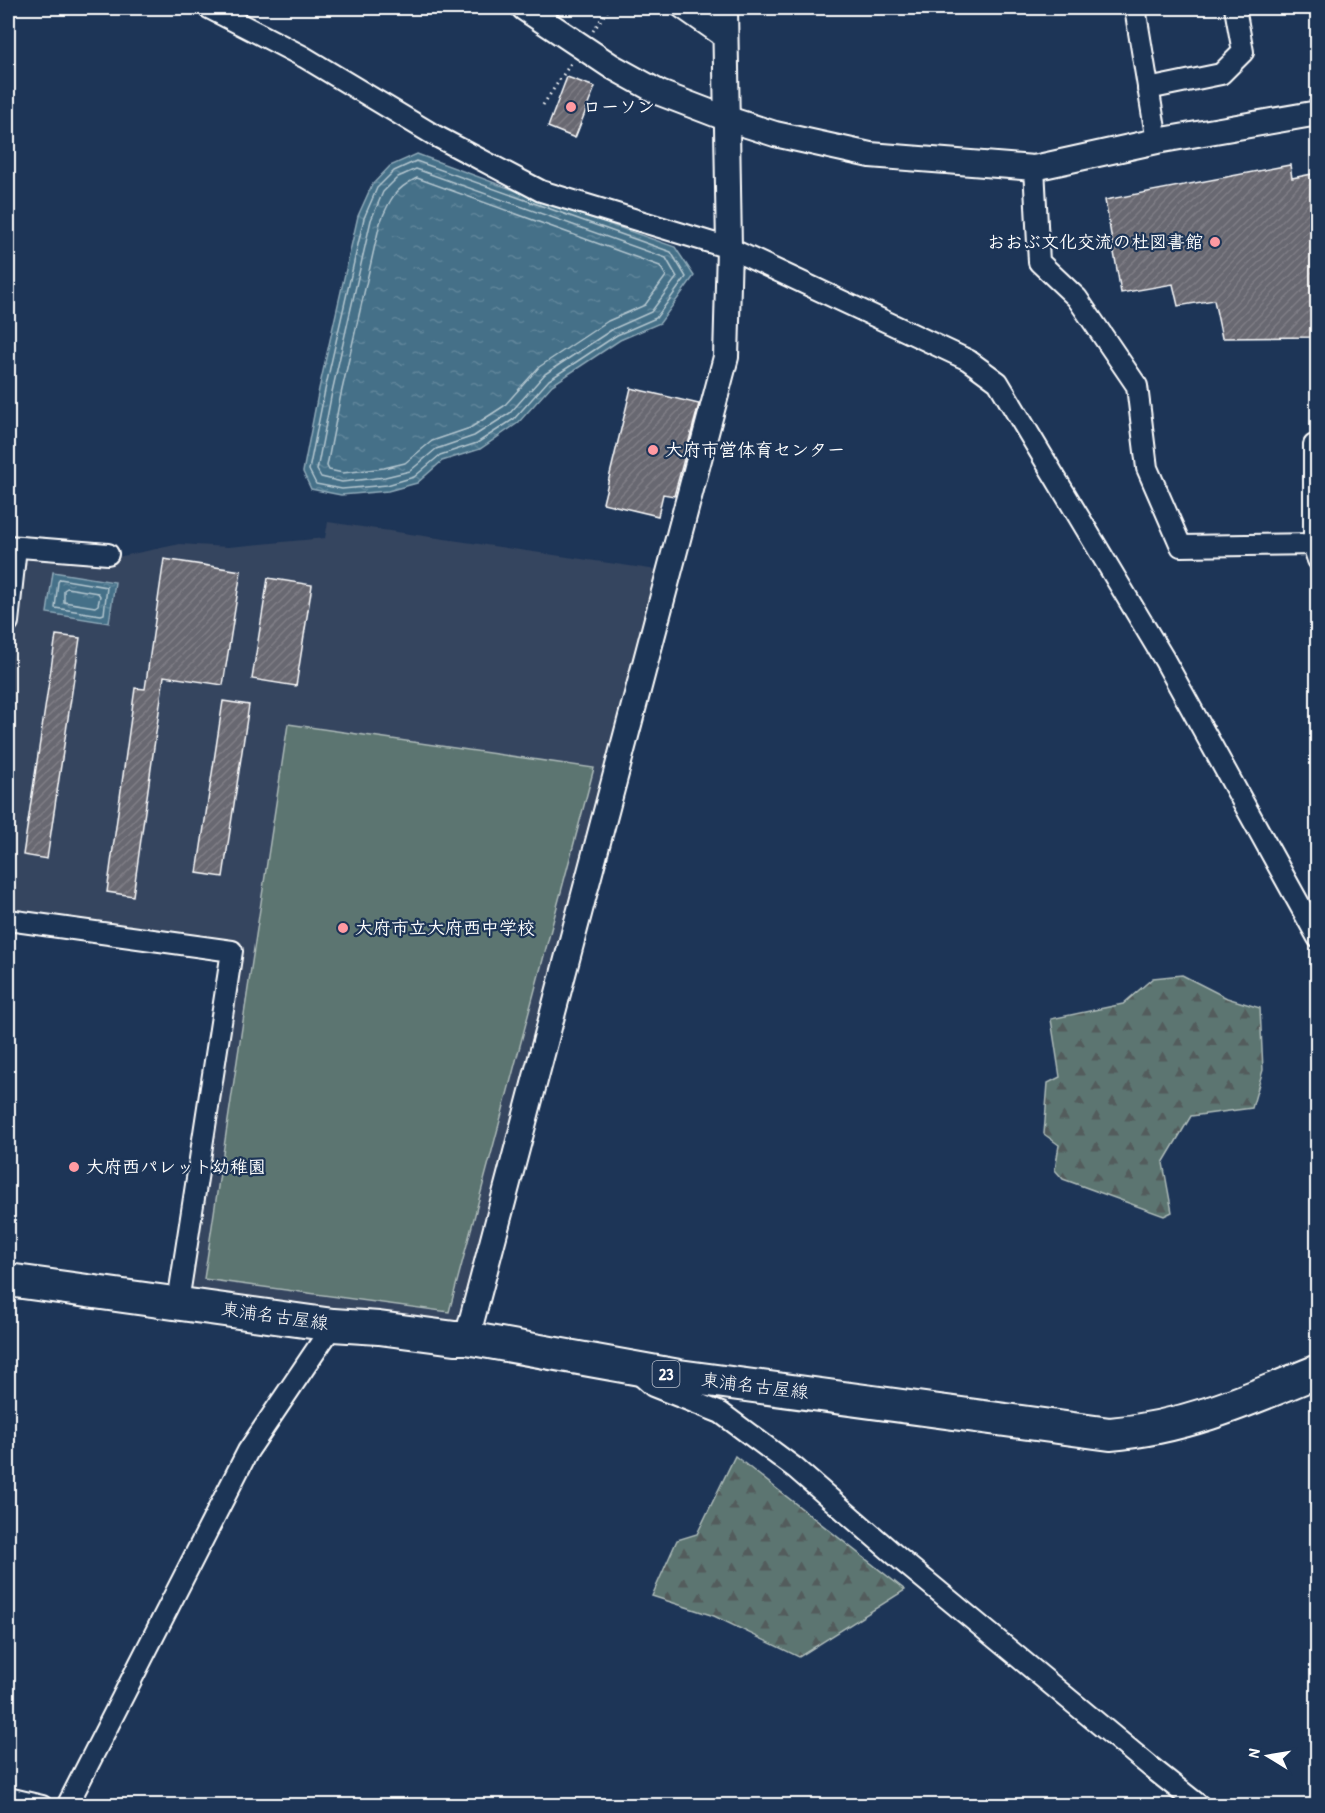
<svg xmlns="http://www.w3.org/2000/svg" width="1325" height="1813" font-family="'Patrick Hand','Klee One',sans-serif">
  <defs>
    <pattern id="forest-firs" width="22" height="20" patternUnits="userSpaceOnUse" patternTransform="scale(1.5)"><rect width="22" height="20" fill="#5b7471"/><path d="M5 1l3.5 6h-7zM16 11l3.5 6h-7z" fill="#525c5b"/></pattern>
    <pattern id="water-ripples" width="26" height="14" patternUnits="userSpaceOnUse" patternTransform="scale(1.5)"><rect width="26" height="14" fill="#447088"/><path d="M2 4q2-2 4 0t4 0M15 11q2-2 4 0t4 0" fill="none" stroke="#60859a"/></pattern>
    <pattern id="building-hatch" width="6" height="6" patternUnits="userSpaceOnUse" patternTransform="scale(1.5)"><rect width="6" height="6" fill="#686771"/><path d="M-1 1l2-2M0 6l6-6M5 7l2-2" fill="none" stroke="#7f7e86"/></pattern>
  </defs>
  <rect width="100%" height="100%" fill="#1d3557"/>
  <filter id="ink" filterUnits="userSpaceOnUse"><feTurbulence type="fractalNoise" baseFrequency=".0167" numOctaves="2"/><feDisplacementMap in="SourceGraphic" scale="12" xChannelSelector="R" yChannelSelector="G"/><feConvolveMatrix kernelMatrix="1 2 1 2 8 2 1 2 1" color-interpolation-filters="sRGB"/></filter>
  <g filter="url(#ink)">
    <path fill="#34445f" d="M 328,522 L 657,570 L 459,1324 L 196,1291 L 191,1284 L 241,945 L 8,912 L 8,694 L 22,565 L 34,554 L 108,559 L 180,544 L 228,547 L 325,538 Z"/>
    <g fill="url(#forest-firs)" stroke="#adbab8" stroke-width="1.5">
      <path d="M 1182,975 L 1227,998 L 1260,1008 L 1263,1070 L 1252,1108 L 1191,1116 L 1163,1163 L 1172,1212 L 1164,1216 L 1063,1179 L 1055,1170 L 1059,1145 L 1044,1134 L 1048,1083 L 1060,1077 L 1051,1019 L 1123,1004 L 1153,978 Z"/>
      <path d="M 735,1456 L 905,1590 L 799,1657 L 714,1616 L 652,1596 L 677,1540 L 697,1534 Z"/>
    </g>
    <path fill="#5b7471" stroke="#adbab8" stroke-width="1.5" d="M 288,724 L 594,768 L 449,1312 L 204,1279 Z"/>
    <g fill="url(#water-ripples)" stroke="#8fa9b8" stroke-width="1.5">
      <path d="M 417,154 L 538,199 L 675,247 L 694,276 L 660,323 L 620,340 L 552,385 L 518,423 L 480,449 L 442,461 L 417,483 L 388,491 L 341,495 L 311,489 L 303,472 L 319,389 L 358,216 L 372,185 L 390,166 Z"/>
      <path d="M 53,572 L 115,582 L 109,623 L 47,613 Z"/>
    </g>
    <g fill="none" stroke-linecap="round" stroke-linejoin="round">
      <g stroke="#b4c6cf" stroke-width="1.5">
        <path d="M 416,161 L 671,252 L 686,277 L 656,318 L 617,335 L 549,380 L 514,419 L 477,443 L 440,455 L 414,477 L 387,485 L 342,489 L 316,484 L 309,470 L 325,390 L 364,218 L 377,188 L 394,171 Z"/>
        <path d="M 416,169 L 666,258 L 677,277 L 651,312 L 613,329 L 545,374 L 510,413 L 474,436 L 436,449 L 410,471 L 385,477 L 342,482 L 321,477 L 317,470 L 332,392 L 371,220 L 383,192 L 398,177 Z"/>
        <path d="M 417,178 L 660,266 L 666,276 L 645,305 L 608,321 L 539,367 L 504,406 L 470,428 L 432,441 L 405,463 L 384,468 L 343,473 L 329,470 L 327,466 L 341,394 L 380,223 C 389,201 394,189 417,178 Z"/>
        <path d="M 60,579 L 107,587 L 104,614 L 101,615 L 55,608 L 58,582 Z"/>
        <path d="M 67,588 L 98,593 L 100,596 L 98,605 L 95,607 L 64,602 L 64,590 Z"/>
      </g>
    </g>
    <g fill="url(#building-hatch)" stroke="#fff" stroke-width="1.5">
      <path d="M 567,77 L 595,87 L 575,138 L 548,127 Z"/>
      <path d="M 1290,165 L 1292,178 L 1317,173 L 1317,337 L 1222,338 L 1214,300 L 1178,306 L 1173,284 L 1121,293 L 1105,200 Z"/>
      <path d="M 631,388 L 699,404 L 674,496 L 663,494 L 658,516 L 603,503 Z"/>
      <path d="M 164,559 L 241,571 L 223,685 L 164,676 L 133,896 L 107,892 L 135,688 L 145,689 Z"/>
      <path d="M 268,578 L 312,585 L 296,686 L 252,679 Z"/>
      <path d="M 56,635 L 80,638 L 47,859 L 23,855 Z"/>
      <path d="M 223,701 L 249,705 L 223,877 L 197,873 Z"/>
    </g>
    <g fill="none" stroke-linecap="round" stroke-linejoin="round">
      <g stroke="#fff" stroke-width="24">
        <g id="minor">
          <path d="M 209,8 L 304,57 L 434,135 L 541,191 L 729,248 L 968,360 L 998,382 L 1164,659 L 1318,938"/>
          <path d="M 682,8 L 725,38"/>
          <path d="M 1135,8 L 1157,141"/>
          <path d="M 1148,89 L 1221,74 L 1243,52 L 1235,8"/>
          <path d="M 1034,168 L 1039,262 L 1077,298 L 1137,386 L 1147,468 L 1181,546 L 1318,544"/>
          <path d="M 1318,445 L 1314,445 L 1314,548 L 1318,560"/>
          <path d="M 8,546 L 108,554"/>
          <path d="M 8,622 L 16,547"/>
          <path d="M 8,920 L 232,951 L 178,1302"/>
          <path d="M 637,1372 L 653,1386 L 721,1413 L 795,1468 L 901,1560 L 1152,1768 L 1200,1806"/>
          <path d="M 8,1798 L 42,1806"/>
          <path d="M 67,1806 L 248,1451 L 333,1325"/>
        </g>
      </g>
      <g stroke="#fff" stroke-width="28">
        <g id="tertiary">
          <path d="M 524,8 L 611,66 L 660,93 L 728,119 L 775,134 L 870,155 L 1034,168 L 1157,141 L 1318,113"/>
          <path d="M 467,1338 L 726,357 L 729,248 L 725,8"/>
        </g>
      </g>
      <g stroke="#fff" stroke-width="36">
        <path id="primary" d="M 8,1280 L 333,1325 L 379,1328 L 455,1338 L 467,1338 L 679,1376 L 1110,1434 C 1185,1428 1248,1400 1318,1371"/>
      </g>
      <g stroke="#fff" stroke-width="3" stroke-dasharray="1.5 4.5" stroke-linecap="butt">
        <path d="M 593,31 L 609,8"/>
        <path d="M 543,105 L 571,63"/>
      </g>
      <use href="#minor" stroke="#1d3557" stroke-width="20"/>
      <use href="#tertiary" stroke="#1d3557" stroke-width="24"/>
      <use href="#primary" stroke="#1d3557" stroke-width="32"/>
    </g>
  </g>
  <g fill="#ff9aa2" stroke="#1d3557" stroke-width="2">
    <circle cx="571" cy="107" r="6"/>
    <circle cx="1215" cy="242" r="6"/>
    <circle cx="653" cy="450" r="6"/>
    <circle cx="343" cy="928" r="6"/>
    <circle cx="74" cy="1167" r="6"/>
  </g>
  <g text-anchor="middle" stroke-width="4.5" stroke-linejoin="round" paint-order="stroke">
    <rect fill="#1d3557" stroke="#bbc2cd" stroke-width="1.5" x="652.5" y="1361" width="27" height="26" rx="4.5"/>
    <g font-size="16" font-weight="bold" fill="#fff">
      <text x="666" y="1380">23</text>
    </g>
    <g font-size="18" font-weight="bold" fill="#fff" stroke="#1d3557" text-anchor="start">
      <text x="583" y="113">ローソン</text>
      <text x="1203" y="248" text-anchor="end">おおぶ文化交流の杜図書館</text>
      <text x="665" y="456">大府市営体育センター</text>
      <text x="355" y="934">大府市立大府西中学校</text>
      <text x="86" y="1173">大府西パレット幼稚園</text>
    </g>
    <g font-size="18" fill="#fff" stroke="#1d3557">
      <text transform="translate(275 1316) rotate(8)" y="6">東浦名古屋線</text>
      <text transform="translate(755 1386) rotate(7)" y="6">東浦名古屋線</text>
    </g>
  </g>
  <rect width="1325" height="1813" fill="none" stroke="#1d3557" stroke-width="30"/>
  <rect x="15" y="15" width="1295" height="1783" fill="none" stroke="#fff" stroke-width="2" filter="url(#ink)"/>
  <g transform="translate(1268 1756) rotate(281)" stroke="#1d3557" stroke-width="4.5" paint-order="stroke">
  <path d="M0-4.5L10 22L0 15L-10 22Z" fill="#ffffff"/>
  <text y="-9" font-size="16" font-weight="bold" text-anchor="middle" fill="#ffffff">N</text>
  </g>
</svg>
